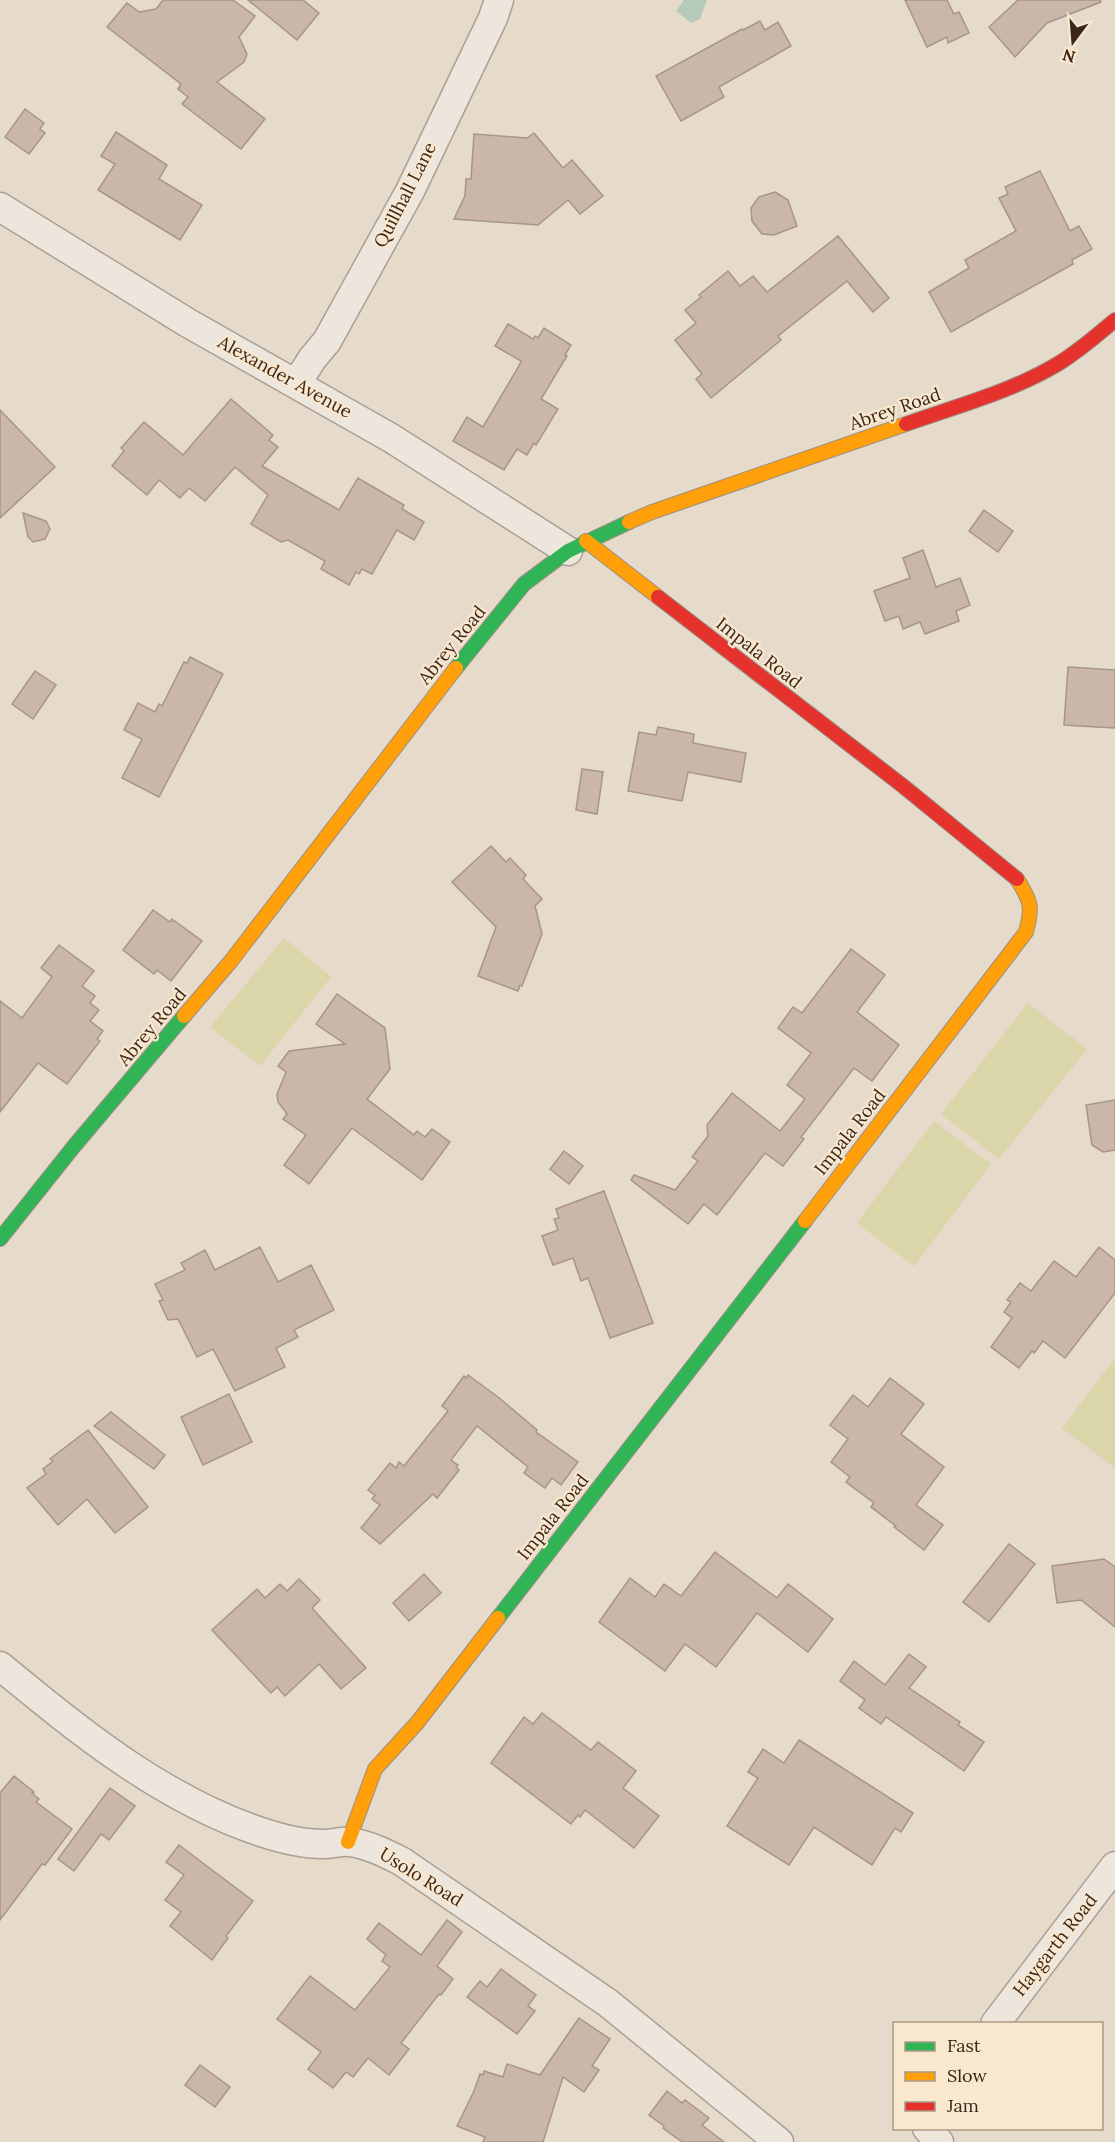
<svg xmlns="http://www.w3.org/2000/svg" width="1115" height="2142" font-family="Lora,serif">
  <rect width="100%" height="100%" fill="#e6daca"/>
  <g fill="#dbd5aa">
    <path d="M 284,938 L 331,977 L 260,1066 L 210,1027 Z"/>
    <path d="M 1028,1003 L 1087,1049 L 999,1159 L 941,1114 Z"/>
    <path d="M 934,1121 L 991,1164 L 914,1266 L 857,1223 Z"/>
    <path d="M 1115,1358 L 1115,1468 L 1062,1428 Z"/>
  </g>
  <path fill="#b6cabb" d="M 684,0 L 707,0 L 700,19 L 691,23 L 676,11 Z"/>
  <g fill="#cab7aa" stroke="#a69589" stroke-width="1.5">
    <path d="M 163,0 L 233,0 L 255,16 L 239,37 L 247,54 L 244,62 L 217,82 L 265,119 L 241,149 L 182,104 L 188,97 L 178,89 L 181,84 L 107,27 L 127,3 L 139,12 L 156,9 Z"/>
    <path d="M 248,0 L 303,0 L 319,13 L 297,40 Z"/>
    <path d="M 905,0 L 947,0 L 954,14 L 959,12 L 969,33 L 948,43 L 947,37 L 927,47 Z"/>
    <path d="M 1018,0 L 1100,0 L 1101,2 L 1047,23 L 1015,57 L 989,27 Z"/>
    <path d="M 760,21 L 765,30 L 778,22 L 791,46 L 719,87 L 724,97 L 681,121 L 656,76 L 742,29 L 743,30 Z"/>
    <path d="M 25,109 L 44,123 L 40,129 L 45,133 L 29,154 L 5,137 Z"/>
    <path d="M 116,132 L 167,165 L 159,179 L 202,205 L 180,240 L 98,190 L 115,164 L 101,156 Z"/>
    <path d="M 534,133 L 563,168 L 572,160 L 603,196 L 580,214 L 568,200 L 538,225 L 454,219 L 465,196 L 466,179 L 471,179 L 474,134 L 527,138 Z"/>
    <path d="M 1040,171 L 1070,231 L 1079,226 L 1092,249 L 1072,260 L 1073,264 L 951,332 L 929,292 L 969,268 L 965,260 L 1016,231 L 999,198 L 1008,194 L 1005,187 Z"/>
    <path d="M 775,192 L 788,200 L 797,226 L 774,235 L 762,234 L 752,221 L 751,208 L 759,197 Z"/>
    <path d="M 838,236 L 889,298 L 873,312 L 847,281 L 778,336 L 781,340 L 711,398 L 696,379 L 702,374 L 675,340 L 696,323 L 685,310 L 701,297 L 699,295 L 728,271 L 740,286 L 753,276 L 767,292 Z"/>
    <path d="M 508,324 L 533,339 L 535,336 L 538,338 L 544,328 L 571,345 L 565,355 L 567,356 L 541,399 L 558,409 L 536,445 L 534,443 L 527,455 L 517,449 L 504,470 L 453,441 L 467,417 L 483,427 L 520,364 L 521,361 L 495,346 Z"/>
    <path d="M 231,399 L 273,435 L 269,440 L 278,447 L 262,466 L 339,510 L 358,478 L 404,505 L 402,509 L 424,522 L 414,540 L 397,530 L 372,574 L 362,569 L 359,574 L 356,572 L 349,585 L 321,569 L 325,561 L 288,540 L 281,542 L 251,524 L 268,495 L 235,467 L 205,501 L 189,488 L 180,498 L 159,480 L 147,495 L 112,466 L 124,451 L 121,448 L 144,422 L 183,455 Z"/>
    <path d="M 0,410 L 55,467 L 0,518 Z"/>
    <path d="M 984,510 L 1013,531 L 998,552 L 969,531 Z"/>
    <path d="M 23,513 L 46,521 L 50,529 L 45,539 L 33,542 L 28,537 Z"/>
    <path d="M 923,550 L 936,587 L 960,578 L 970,605 L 956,611 L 959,621 L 925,634 L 920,622 L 903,629 L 899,616 L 885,621 L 874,591 L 910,578 L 903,558 Z"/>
    <path d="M 190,657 L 223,674 L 159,797 L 122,778 L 142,739 L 124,730 L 138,703 L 155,712 L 159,704 L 162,706 L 184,662 L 187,663 Z"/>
    <path d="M 1068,667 L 1115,670 L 1115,728 L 1064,725 Z"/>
    <path d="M 35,671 L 56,685 L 33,719 L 12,704 Z"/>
    <path d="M 658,727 L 694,734 L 693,743 L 746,753 L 741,782 L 688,772 L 682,801 L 628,791 L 639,732 L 656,735 Z"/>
    <path d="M 582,769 L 603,772 L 597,814 L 576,810 Z"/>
    <path d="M 491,846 L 506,862 L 510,858 L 526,875 L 523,879 L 542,899 L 535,906 L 542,934 L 522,986 L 520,985 L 518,991 L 478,976 L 496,927 L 452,882 Z"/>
    <path d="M 153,910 L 170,922 L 172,919 L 202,941 L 171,981 L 157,970 L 154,974 L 123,950 Z"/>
    <path d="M 59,945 L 94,971 L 82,986 L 95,996 L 90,1003 L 99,1010 L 90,1021 L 103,1031 L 97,1039 L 100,1041 L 67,1084 L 38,1063 L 0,1112 L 0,1001 L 22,1018 L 52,977 L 41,968 Z"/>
    <path d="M 851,949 L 885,975 L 857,1012 L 899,1045 L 872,1081 L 854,1068 L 801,1137 L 804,1139 L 783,1166 L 765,1153 L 717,1215 L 704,1204 L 688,1224 L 631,1180 L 634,1175 L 675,1190 L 698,1161 L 692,1157 L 708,1136 L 707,1125 L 732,1093 L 780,1131 L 805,1099 L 787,1085 L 811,1053 L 778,1028 L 793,1007 L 802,1013 Z"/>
    <path d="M 337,994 L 385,1028 L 390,1069 L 367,1099 L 414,1135 L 417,1131 L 425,1137 L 432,1129 L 450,1142 L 422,1180 L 352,1128 L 309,1184 L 284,1165 L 306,1135 L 283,1119 L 287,1114 L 278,1102 L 277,1094 L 286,1072 L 278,1066 L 289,1051 L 345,1044 L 316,1024 Z"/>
    <path d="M 1115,1100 L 1115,1150 L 1103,1152 L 1092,1145 L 1086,1105 Z"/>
    <path d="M 564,1151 L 583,1166 L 569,1184 L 550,1169 Z"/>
    <path d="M 604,1191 L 653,1323 L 610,1338 L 588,1278 L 581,1281 L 573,1258 L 553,1265 L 542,1236 L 558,1230 L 554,1219 L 559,1218 L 556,1209 Z"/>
    <path d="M 260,1247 L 278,1282 L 311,1265 L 334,1310 L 294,1330 L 298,1337 L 276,1348 L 285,1367 L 235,1391 L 213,1349 L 197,1357 L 178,1319 L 168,1320 L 159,1301 L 163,1300 L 155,1284 L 185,1270 L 181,1263 L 205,1250 L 215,1270 Z"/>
    <path d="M 1099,1247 L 1115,1260 L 1115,1293 L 1065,1358 L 1043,1341 L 1034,1353 L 1032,1351 L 1019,1368 L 991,1347 L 1012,1318 L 1004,1312 L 1011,1302 L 1007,1300 L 1020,1283 L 1031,1291 L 1054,1261 L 1076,1277 Z"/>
    <path d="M 468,1375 L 498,1397 L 537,1430 L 536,1432 L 578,1462 L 561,1485 L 552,1478 L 545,1488 L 524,1473 L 528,1467 L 477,1426 L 451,1460 L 458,1465 L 456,1467 L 459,1470 L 437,1498 L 433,1494 L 380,1544 L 361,1528 L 380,1505 L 372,1499 L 375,1495 L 368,1490 L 390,1463 L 396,1468 L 399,1462 L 404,1466 L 448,1411 L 442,1406 L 464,1376 L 466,1378 Z"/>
    <path d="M 890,1378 L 924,1404 L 901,1434 L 944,1467 L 916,1505 L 943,1525 L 924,1550 L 894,1527 L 896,1526 L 871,1507 L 874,1503 L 846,1482 L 850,1477 L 831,1462 L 848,1439 L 830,1425 L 853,1395 L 868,1407 Z"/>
    <path d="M 229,1394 L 252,1442 L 203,1465 L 181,1417 Z"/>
    <path d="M 111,1412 L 165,1455 L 154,1469 L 94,1426 Z"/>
    <path d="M 88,1430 L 148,1507 L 115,1533 L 87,1499 L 58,1525 L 27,1488 L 46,1474 L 43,1469 L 53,1461 L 50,1459 Z"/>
    <path d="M 1009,1544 L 1035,1564 L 989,1622 L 963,1602 Z"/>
    <path d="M 715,1552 L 777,1598 L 788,1584 L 833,1619 L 808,1652 L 757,1613 L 716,1667 L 685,1644 L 665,1671 L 599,1622 L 630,1578 L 655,1597 L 664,1584 L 681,1596 Z"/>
    <path d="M 1104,1559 L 1115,1567 L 1115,1627 L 1081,1600 L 1057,1603 L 1052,1566 Z"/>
    <path d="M 424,1574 L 441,1593 L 409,1621 L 393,1603 Z"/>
    <path d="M 299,1579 L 320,1600 L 312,1608 L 366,1668 L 341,1689 L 319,1664 L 285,1696 L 277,1687 L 271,1693 L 212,1630 L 257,1589 L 265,1598 L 280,1584 L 287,1591 Z"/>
    <path d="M 909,1654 L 926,1667 L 909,1688 L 960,1722 L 958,1725 L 984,1742 L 964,1771 L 886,1717 L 881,1724 L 859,1708 L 865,1700 L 840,1681 L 854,1661 L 885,1685 Z"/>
    <path d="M 542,1713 L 591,1750 L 598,1742 L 636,1771 L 623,1788 L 659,1816 L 634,1848 L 585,1810 L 580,1817 L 578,1815 L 571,1824 L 491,1763 L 524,1717 L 533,1724 Z"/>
    <path d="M 799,1740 L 913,1813 L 901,1832 L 895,1828 L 872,1865 L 814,1827 L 789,1865 L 727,1826 L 758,1778 L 748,1772 L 763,1749 L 784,1763 Z"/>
    <path d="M 14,1776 L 34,1792 L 32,1793 L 39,1799 L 36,1802 L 72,1829 L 45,1865 L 42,1864 L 0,1920 L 0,1793 Z"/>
    <path d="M 110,1788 L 135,1806 L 109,1840 L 101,1834 L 74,1871 L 58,1859 Z"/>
    <path d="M 179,1845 L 253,1901 L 226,1936 L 228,1938 L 212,1960 L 170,1926 L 181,1912 L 165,1900 L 184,1875 L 166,1862 Z"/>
    <path d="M 447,1920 L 462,1932 L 437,1966 L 453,1979 L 441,1995 L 439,1994 L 401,2043 L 409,2049 L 389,2075 L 368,2058 L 353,2077 L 346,2072 L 333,2088 L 308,2069 L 321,2052 L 277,2019 L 310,1976 L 355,2010 L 390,1967 L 382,1961 L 386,1955 L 367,1939 L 379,1923 L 421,1955 Z"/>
    <path d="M 501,1969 L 536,1995 L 528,2006 L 535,2011 L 517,2034 L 467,1997 L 480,1981 L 487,1987 Z"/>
    <path d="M 579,2018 L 610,2039 L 592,2066 L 599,2070 L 584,2092 L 563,2077 L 543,2142 L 483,2142 L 485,2137 L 457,2126 L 474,2091 L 480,2074 L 483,2075 L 484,2071 L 503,2077 L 507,2064 L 540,2075 Z"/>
    <path d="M 200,2065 L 230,2087 L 215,2107 L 185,2085 Z"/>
    <path d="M 667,2091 L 682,2103 L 685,2100 L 709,2118 L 702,2125 L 724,2142 L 682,2142 L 663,2128 L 664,2126 L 649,2115 Z"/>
  </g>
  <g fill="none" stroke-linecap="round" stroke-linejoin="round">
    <g stroke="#ab9f94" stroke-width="31">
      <g id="street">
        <path d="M 0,207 L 188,323 L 391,438 L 568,551"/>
        <path d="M 297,383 L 312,359 L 327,341 L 410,191 L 493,18 L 499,0"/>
        <path d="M 0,1666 C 79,1731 162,1799 261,1832 C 282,1839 301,1844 323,1844 C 332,1844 342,1841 350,1842 C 369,1845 385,1853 401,1861 L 608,2003 L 779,2142"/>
        <path d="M 995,2024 L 1115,1866"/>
        <path d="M 927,2128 L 939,2142"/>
      </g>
    </g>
    <g stroke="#9a8f84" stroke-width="16">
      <g id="fast">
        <path d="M 456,668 L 524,584 L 568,551 L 629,522"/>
        <path d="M 0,1239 L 75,1145 L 184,1016"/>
        <path d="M 498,1618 L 805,1221"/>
      </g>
    </g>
    <g stroke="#9a8f84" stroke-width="16">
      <g id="slow">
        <path d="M 629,522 L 652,512 L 906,424"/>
        <path d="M 586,541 L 658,597"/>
        <path d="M 184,1016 L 231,961 L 456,668"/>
        <path d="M 805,1221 L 1026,932 C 1033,907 1031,901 1017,879"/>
        <path d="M 348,1842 L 375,1769 L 417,1723 L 498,1618"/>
      </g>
    </g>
    <g stroke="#9a8f84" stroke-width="16">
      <g id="jam">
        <path d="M 906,424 C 957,406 1010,392 1056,365 C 1078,352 1096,336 1115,320"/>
        <path d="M 658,597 L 903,786 L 1017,879"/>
      </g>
    </g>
    <use href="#street" stroke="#ede6dc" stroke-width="28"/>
    <use href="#fast" stroke="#30b455" stroke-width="14"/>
    <use href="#slow" stroke="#ff9f0a" stroke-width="14"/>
    <use href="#jam" stroke="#e5322d" stroke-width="14"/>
  </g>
  <g text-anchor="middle" stroke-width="4.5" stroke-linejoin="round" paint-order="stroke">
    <g font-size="18" fill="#3a261b" stroke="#f9e7ce">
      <text transform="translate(405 195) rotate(-63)" y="6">Quillhall Lane</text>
      <text transform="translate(285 377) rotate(29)" y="6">Alexander Avenue</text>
      <text transform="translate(895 409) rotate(-19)" y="6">Abrey Road</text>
      <text transform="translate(452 645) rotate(-51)" y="6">Abrey Road</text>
      <text transform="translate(759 653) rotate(38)" y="6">Impala Road</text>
      <text transform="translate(152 1027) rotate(-50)" y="6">Abrey Road</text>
      <text transform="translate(850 1132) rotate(-52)" y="6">Impala Road</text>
      <text transform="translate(553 1517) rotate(-52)" y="6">Impala Road</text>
      <text transform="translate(421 1877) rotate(32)" y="6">Usolo Road</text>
      <text transform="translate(1055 1945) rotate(-52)" y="6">Haygarth Road</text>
    </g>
  </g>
  <rect x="893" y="2022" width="210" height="108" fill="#f9e7ce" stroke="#ad9a86" stroke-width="1.5"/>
  <rect x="905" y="2042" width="30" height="9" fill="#30b455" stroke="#ad9a86" stroke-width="1.5"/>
  <text x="947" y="2052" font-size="18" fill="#3a261b">Fast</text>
  <rect x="905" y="2072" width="30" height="9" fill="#ff9f0a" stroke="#ad9a86" stroke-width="1.5"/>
  <text x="947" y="2082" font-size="18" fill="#3a261b">Slow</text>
  <rect x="905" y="2102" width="30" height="9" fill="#e5322d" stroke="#ad9a86" stroke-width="1.5"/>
  <text x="947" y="2112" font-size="18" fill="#3a261b">Jam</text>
  <g transform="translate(1073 42) rotate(196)" stroke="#f9e7ce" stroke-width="4.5" paint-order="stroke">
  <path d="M0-4.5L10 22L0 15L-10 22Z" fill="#3a261b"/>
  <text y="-9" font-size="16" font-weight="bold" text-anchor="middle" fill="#3a261b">N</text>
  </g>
</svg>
